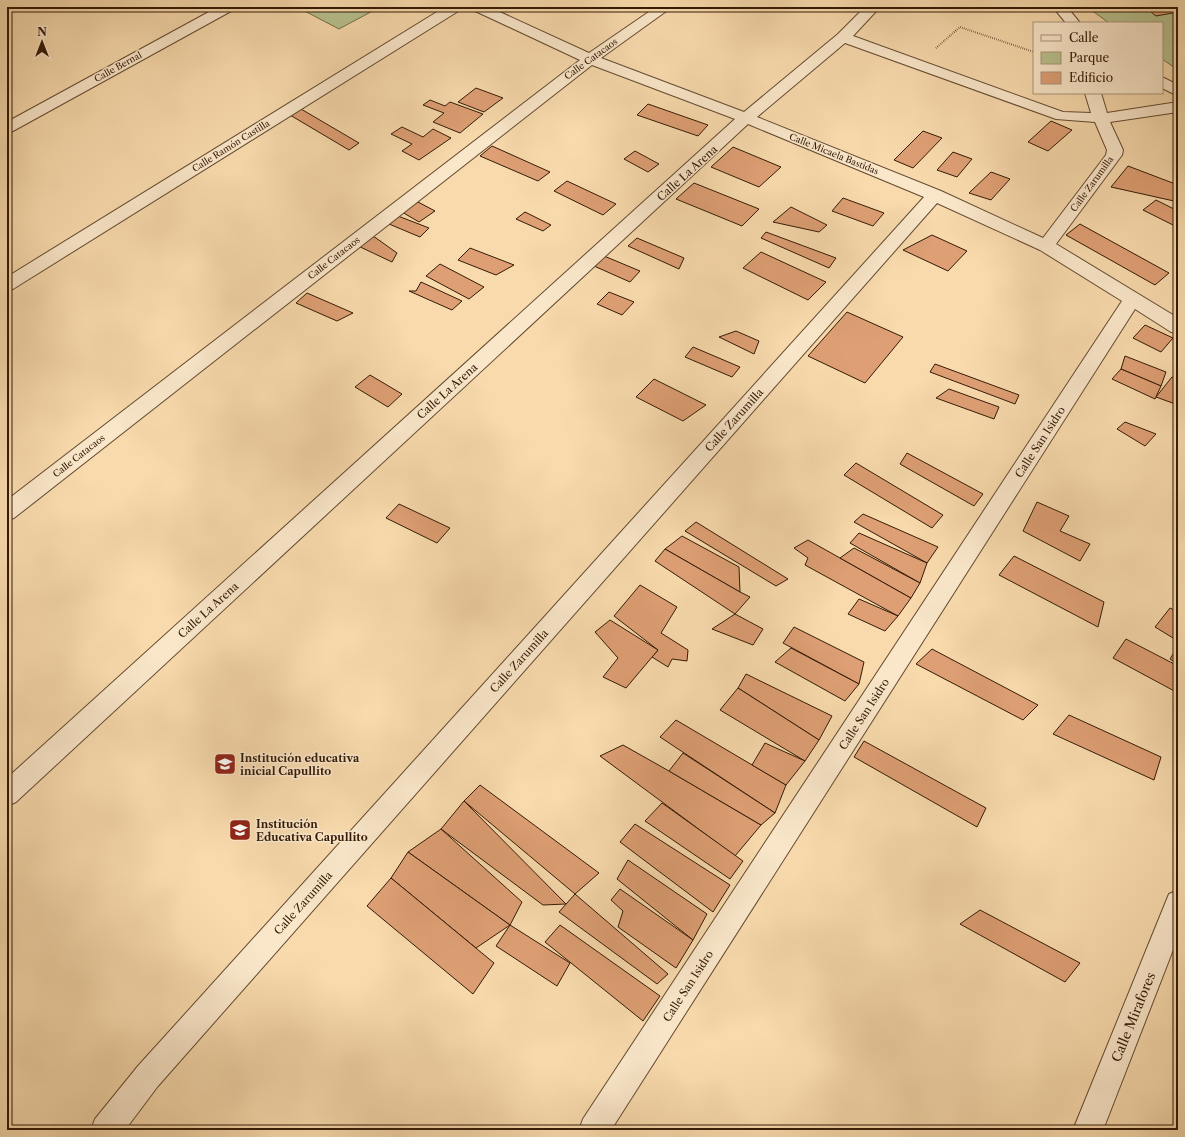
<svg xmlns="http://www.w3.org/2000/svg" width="1185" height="1137" font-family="'Libre Caslon Text',serif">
  <rect width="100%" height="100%" fill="#f8daad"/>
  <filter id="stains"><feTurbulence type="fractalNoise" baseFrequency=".005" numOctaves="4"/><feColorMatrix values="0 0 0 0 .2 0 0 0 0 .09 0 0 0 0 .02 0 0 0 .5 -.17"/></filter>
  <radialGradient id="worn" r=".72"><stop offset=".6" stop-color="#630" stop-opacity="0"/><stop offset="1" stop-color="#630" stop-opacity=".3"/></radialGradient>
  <g fill="#b7c18e" stroke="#756e4a">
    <path d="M 297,7 L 380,7 L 339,29 Z"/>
    <path d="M 1087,7 L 1178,7 L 1178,70 L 1162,59 L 1162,23 L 1109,23 Z"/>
  </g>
  <g fill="#de9f74" stroke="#331a06">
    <path d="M 1145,7 L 1178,7 L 1178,12 L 1156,16 Z"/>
    <path d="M 476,88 L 503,98 L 484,112 L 458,102 Z"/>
    <path d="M 430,100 L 445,106 L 450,102 L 483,114 L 460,133 L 433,122 L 444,113 L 423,105 Z"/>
    <path d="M 648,104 L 708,125 L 698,136 L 637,115 Z"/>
    <path d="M 301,109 L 359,143 L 349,150 L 290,115 Z"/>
    <path d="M 1051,121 L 1072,130 L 1048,151 L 1028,142 Z"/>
    <path d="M 402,127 L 423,137 L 433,129 L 451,138 L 419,160 L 402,151 L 412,144 L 391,134 Z"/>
    <path d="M 923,131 L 942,138 L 913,168 L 894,160 Z"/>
    <path d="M 492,146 L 550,172 L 538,181 L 480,156 Z"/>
    <path d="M 733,147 L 781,167 L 759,187 L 711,167 Z"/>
    <path d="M 635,151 L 659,164 L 648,172 L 624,159 Z"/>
    <path d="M 953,152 L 972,159 L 957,177 L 937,170 Z"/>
    <path d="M 1128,166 L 1178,185 L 1178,196 L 1174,201 L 1111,187 Z"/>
    <path d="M 991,172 L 1010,179 L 991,200 L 969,193 Z"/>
    <path d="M 567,181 L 616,204 L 603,215 L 554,191 Z"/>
    <path d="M 694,183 L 759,209 L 742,226 L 676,199 Z"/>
    <path d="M 843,198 L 884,213 L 873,226 L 832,211 Z"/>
    <path d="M 1156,200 L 1178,211 L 1177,227 L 1143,210 Z"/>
    <path d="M 418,202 L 435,211 L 419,222 L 402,212 Z"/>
    <path d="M 791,207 L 827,225 L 819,232 L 773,222 Z"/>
    <path d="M 525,212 L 551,225 L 543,231 L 516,219 Z"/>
    <path d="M 398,216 L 429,228 L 420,237 L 389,224 Z"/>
    <path d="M 1080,224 L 1169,273 L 1155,285 L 1066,235 Z"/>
    <path d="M 766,232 L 836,258 L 829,268 L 761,238 Z"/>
    <path d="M 367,233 L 376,238 L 397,253 L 392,262 L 354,244 Z"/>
    <path d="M 932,235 L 967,251 L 948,271 L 903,250 Z"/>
    <path d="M 637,238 L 684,258 L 679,269 L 628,246 Z"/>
    <path d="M 470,248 L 514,265 L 496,275 L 458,260 Z"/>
    <path d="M 761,252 L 826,282 L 808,300 L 743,268 Z"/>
    <path d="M 604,256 L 640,271 L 630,282 L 594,266 Z"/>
    <path d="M 440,264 L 484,287 L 469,299 L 426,276 Z"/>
    <path d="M 421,282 L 462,301 L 452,310 L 409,291 L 416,291 Z"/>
    <path d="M 609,292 L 634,302 L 622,315 L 597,304 Z"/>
    <path d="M 307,293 L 353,313 L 337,321 L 296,303 Z"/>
    <path d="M 847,312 L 903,337 L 865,383 L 808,356 Z"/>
    <path d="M 1145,325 L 1173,338 L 1161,352 L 1133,338 Z"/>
    <path d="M 736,331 L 759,341 L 754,354 L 719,337 Z"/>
    <path d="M 693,347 L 740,367 L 732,377 L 685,357 Z"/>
    <path d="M 1125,356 L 1166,372 L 1161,386 L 1121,369 Z"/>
    <path d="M 935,364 L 1019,395 L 1015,404 L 930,372 Z"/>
    <path d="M 1121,369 L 1161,386 L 1155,399 L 1112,379 Z"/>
    <path d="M 370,375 L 402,394 L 388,407 L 355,387 Z"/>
    <path d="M 1172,377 L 1178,379 L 1178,405 L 1156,397 Z"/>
    <path d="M 654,379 L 706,405 L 683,421 L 636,397 Z"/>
    <path d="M 949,389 L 999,407 L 994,419 L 936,398 Z"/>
    <path d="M 1125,422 L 1156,434 L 1145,446 L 1117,429 Z"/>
    <path d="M 907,453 L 983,494 L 974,506 L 900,464 Z"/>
    <path d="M 856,463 L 943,515 L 932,528 L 844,475 Z"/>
    <path d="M 1037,502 L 1069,516 L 1060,531 L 1090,544 L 1080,561 L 1023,531 Z"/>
    <path d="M 399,504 L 450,528 L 437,543 L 386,518 Z"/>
    <path d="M 863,514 L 938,547 L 927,563 L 854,522 Z"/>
    <path d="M 696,522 L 788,579 L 776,586 L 685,531 Z"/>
    <path d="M 859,533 L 927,563 L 920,583 L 850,543 Z"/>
    <path d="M 682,536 L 739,567 L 740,592 L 665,549 Z"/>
    <path d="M 808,540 L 840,558 L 911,598 L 898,616 L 805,565 L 808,558 L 794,548 Z"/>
    <path d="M 854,548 L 920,583 L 911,598 L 840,558 Z"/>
    <path d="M 665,549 L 740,592 L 750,597 L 735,614 L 655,561 Z"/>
    <path d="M 1014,556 L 1104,602 L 1098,627 L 999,575 Z"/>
    <path d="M 640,585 L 677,607 L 661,633 L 688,650 L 687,661 L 672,659 L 668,667 L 652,657 L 658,650 L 614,616 Z"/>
    <path d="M 859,599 L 898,616 L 885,631 L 848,614 Z"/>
    <path d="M 1170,608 L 1178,612 L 1178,641 L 1155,627 Z"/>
    <path d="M 735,614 L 763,629 L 753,645 L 712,629 Z"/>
    <path d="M 610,620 L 658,650 L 626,688 L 603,677 L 618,658 L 595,632 Z"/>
    <path d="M 794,627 L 864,662 L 859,684 L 783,643 Z"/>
    <path d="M 1126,639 L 1178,666 L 1178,693 L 1113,658 Z"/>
    <path d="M 1178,646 L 1178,664 L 1170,659 Z"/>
    <path d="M 791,648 L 859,684 L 845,701 L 775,662 Z"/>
    <path d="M 932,649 L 1038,705 L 1023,720 L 916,664 Z"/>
    <path d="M 746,674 L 832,716 L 819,740 L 738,688 Z"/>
    <path d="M 738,688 L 819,740 L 805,761 L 720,710 Z"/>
    <path d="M 1069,715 L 1161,757 L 1154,780 L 1053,734 Z"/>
    <path d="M 676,720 L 786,785 L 775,813 L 660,737 Z"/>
    <path d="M 864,741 L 986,808 L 977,827 L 854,757 Z"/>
    <path d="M 765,743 L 805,761 L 786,785 L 752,765 Z"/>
    <path d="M 623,745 L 669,771 L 761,825 L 735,856 L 600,756 Z"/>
    <path d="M 683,753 L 775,813 L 761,825 L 669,771 Z"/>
    <path d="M 480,785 L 599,873 L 575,894 L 464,801 Z"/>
    <path d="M 464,801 L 566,904 L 543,905 L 441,829 Z"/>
    <path d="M 662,803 L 743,861 L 730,879 L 645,821 Z"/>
    <path d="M 635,824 L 730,885 L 713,912 L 620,842 Z"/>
    <path d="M 441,829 L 522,902 L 510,925 L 408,852 Z"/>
    <path d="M 408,852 L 510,925 L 476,948 L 391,878 Z"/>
    <path d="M 628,860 L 707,914 L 693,940 L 617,879 Z"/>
    <path d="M 391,878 L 494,963 L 473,994 L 367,906 Z"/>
    <path d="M 620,889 L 693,940 L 676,968 L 618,927 L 623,911 L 611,900 Z"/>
    <path d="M 575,894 L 668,974 L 657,984 L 559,912 Z"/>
    <path d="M 980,910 L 1080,963 L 1065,982 L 960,924 Z"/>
    <path d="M 510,925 L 570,963 L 557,986 L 496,946 Z"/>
    <path d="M 560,925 L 660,996 L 643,1021 L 545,942 Z"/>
  </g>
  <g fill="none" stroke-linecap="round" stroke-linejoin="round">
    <g stroke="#644a30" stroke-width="2">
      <g id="minor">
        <path d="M 218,7 L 235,7 L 233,10 L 13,131 L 7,133 L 7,122 Z"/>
        <path d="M 445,7 L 462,7 L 460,10 L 13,289 L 7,291 L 7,277 Z"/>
        <path d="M 471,7 L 489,7 L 589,53 L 656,7 L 672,7 L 601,58 L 744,112 L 838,34 L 865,7 L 880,7 L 853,36 L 1063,112 L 1091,113 L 1085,93 L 1101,93 L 1107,113 L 1178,102 L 1178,112 L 1110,122 L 1123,150 L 1122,155 L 1056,244 L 1178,318 L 1178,333 L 1171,332 L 1135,309 L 611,1130 L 579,1130 L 583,1119 L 1122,301 L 1040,250 L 937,203 L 158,1086 L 125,1130 L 91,1130 L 95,1119 L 138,1066 L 924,197 L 748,124 L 16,802 L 7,806 L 7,778 L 735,119 L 592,65 L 14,518 L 7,520 L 7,500 L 580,60 L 473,10 ZM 845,43 L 1056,119 L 1095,122 L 1107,150 L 1106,155 L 1043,238 L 941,191 L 757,117 Z"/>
        <path d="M 1178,890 L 1178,937 L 1103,1130 L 1073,1130 L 1169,894 Z"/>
      </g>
    </g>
    <g stroke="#644a30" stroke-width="2">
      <g id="tertiary">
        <path d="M 1053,7 L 1067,7 L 1080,23 L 1066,23 Z"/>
        <path d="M 1162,77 L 1178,85 L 1178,96 L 1162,88 Z"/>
      </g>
    </g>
    <path stroke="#331a06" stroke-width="2" stroke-dasharray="0.5 1.5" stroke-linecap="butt" d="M 936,48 L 960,27 L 1034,52"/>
    <use href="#minor" fill="#fae7ca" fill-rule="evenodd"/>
    <use href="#tertiary" fill="#fae7ca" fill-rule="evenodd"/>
  </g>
  <defs>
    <g id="school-square" transform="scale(1.15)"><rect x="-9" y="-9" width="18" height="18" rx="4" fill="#8f2418" stroke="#fae7ca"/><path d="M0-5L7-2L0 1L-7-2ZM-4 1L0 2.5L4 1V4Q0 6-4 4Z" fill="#fff"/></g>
  </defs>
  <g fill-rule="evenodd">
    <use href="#school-square" x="225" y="764"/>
    <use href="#school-square" x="240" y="830"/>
  </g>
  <g text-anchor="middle" stroke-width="3" stroke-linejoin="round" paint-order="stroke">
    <g font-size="9" fill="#331a06" stroke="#fae7ca">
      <text transform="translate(591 59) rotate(-36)" y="3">Calle Catacaos</text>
      <text transform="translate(118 67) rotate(-29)" y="3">Calle Bernal</text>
      <text transform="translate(231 146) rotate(-32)" y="3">Calle Ramón Castilla</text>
      <text transform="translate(834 154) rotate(22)" y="3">Calle Micaela Bastidas</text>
      <text transform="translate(1092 184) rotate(-54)" y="3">Calle Zarumilla</text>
      <text transform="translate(334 258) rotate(-38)" y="3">Calle Catacaos</text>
      <text transform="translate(79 456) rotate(-38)" y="3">Calle Catacaos</text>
    </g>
    <g font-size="11" fill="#331a06" stroke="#fae7ca">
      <text transform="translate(687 173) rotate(-42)" y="4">Calle La Arena</text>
      <text transform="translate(447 391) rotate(-42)" y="4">Calle La Arena</text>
      <text transform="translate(734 420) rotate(-48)" y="4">Calle Zarumilla</text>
      <text transform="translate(1040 442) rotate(-57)" y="4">Calle San Isidro</text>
      <text transform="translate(208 610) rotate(-42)" y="4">Calle La Arena</text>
      <text transform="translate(519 661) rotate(-48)" y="4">Calle Zarumilla</text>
      <text transform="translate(864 714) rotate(-57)" y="4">Calle San Isidro</text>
      <text transform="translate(303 903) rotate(-48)" y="4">Calle Zarumilla</text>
      <text transform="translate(688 986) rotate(-57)" y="4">Calle San Isidro</text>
    </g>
    <g font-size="11" font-weight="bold" fill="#331a06" stroke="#fae7ca" text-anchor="start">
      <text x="240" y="762">Institución educativa<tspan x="240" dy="13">inicial Capullito</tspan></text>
      <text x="256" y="828">Institución<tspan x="256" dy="13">Educativa Capullito</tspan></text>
    </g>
    <g font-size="13" fill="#331a06" stroke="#fae7ca">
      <text transform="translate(1133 1017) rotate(-68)" y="5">Calle Mirafores</text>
    </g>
  </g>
  <rect width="1185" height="1137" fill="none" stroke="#f8daad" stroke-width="24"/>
  <rect x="8" y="8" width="1169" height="1121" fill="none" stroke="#331a06" stroke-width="2"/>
  <rect x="12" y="12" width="1161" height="1113" fill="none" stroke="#331a06"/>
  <rect x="1033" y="22" width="130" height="72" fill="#fae7ca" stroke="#aa957c"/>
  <rect x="1041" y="35" width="20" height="6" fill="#fae7ca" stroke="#aa957c"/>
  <text x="1069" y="42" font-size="12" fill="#331a06">Calle</text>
  <rect x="1041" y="52" width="20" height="12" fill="#b7c18e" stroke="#aa957c"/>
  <text x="1069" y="62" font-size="12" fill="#331a06">Parque</text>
  <rect x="1041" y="72" width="20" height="12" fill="#de9f74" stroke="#aa957c"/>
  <text x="1069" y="82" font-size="12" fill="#331a06">Edificio</text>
  <g transform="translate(42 42)" stroke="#fae7ca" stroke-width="3" paint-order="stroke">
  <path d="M0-3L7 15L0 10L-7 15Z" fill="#331a06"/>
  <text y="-6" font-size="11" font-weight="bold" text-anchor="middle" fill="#331a06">N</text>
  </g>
  <rect width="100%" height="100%" filter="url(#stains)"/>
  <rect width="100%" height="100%" fill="url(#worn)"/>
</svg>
